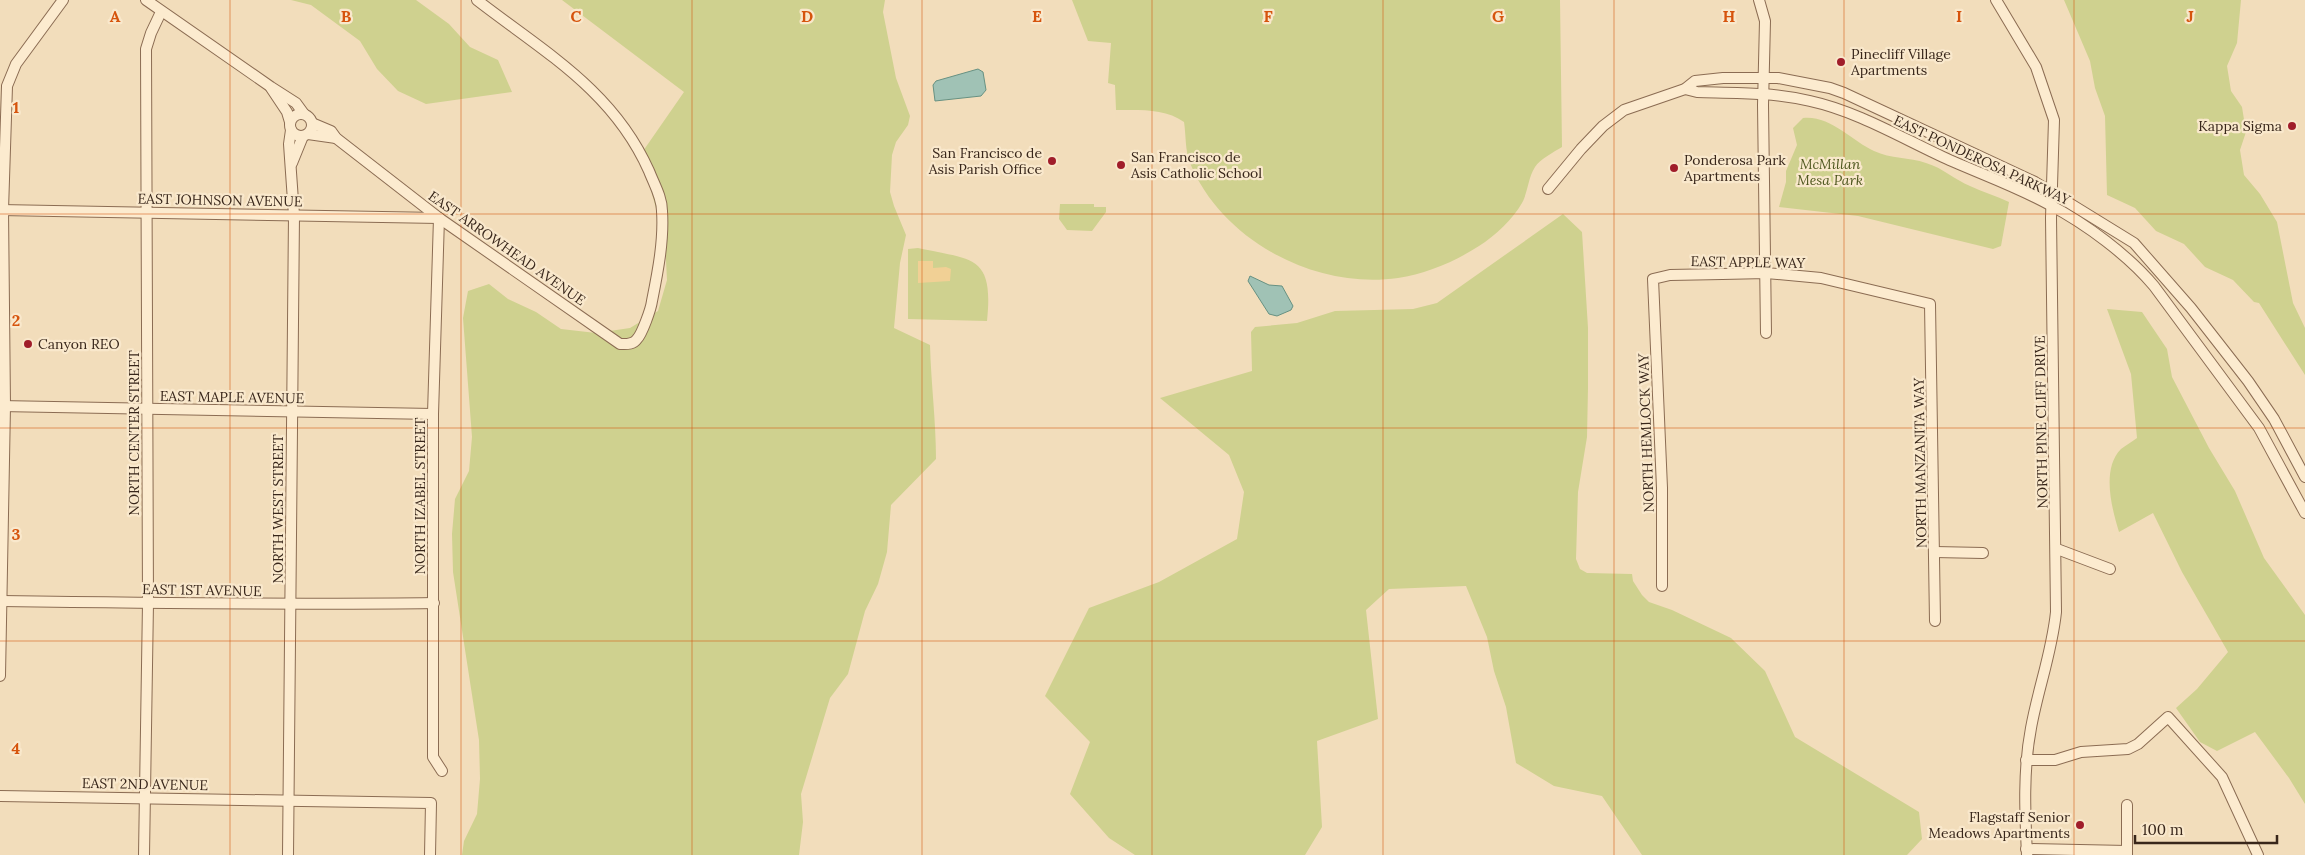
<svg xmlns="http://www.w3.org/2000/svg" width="2305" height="855" font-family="Lora,serif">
  <rect width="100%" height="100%" fill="#f2ddbb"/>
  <g fill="#cfd18f">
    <path d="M 291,0 L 416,0 L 449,24 L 470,47 L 498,60 L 512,92 L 426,104 L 398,91 L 377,69 L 360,41 L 311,5 Z"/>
    <path d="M 562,0 L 885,0 L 883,12 L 896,78 L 910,116 L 908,125 L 896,142 L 892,155 L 890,192 L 894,206 L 906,235 L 900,263 L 894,328 L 930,345 C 931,383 936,421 936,459 L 891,505 L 887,552 L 878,584 L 865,611 L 848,674 L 830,698 L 801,794 L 803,822 L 799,855 L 462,855 L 464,841 L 477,814 L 480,779 L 479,740 L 453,572 L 452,534 L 455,499 L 469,471 L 472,437 L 463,318 L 468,291 L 489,284 L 508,299 L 536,312 L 561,329 L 596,333 L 630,328 L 658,311 L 667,280 L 665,241 L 641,154 L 684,92 Z"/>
    <path d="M 1072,0 L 1560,0 L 1562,147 C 1554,152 1540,159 1535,167 C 1528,178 1528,192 1522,203 C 1513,219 1495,236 1479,246 C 1456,261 1426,274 1398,278 C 1316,290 1222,241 1190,163 C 1185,151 1186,134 1184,122 C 1165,108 1138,110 1116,110 L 1115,85 L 1108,83 L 1111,43 L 1088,41 Z"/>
    <path d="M 2064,0 L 2241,0 L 2237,43 L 2227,66 L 2231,91 L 2242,107 L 2246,132 L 2240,150 L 2244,175 L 2260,194 L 2277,222 L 2293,303 L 2305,328 L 2305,375 L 2259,303 L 2254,302 L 2233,280 L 2205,267 L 2184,244 L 2156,231 L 2135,208 L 2107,195 L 2105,116 L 2095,88 L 2090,61 Z"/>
    <path d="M 1803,118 C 1830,115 1852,141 1874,151 C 1891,159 1909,157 1926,163 C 1943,168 1955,180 1970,186 C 1983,192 1996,196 2009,202 L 2001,246 L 1993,249 L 1858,216 L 1779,207 L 1786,182 L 1786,171 L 1797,145 L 1793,128 Z"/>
    <path d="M 1060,204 L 1094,204 L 1094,207 L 1106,207 L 1106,212 L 1092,231 L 1067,230 L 1059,219 Z"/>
    <path d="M 1563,214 L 1582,232 L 1588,328 L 1588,388 L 1587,437 L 1578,492 L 1576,559 L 1580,569 L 1587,573 L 1632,574 L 1633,581 L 1642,595 L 1649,602 L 1672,610 L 1731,638 L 1765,671 L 1795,737 L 1919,812 L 1922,839 L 1907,855 L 1642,855 L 1602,796 L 1554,786 L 1516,763 L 1506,707 L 1494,671 L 1487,637 L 1466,586 L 1389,589 L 1366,610 L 1378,719 L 1317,741 L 1322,827 L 1305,855 L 1135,855 L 1109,838 L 1070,794 L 1090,742 L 1045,696 L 1089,608 L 1159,582 L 1237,539 L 1244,492 L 1229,455 L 1160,398 L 1252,371 L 1251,332 L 1255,327 L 1297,323 L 1335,311 L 1413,309 L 1437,303 Z"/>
    <path d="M 918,248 C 972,260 994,254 987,321 L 908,319 L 908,249 Z"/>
    <path d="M 2107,309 L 2142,312 L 2167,349 L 2172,377 L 2209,448 L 2235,491 L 2264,558 L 2305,615 L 2305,804 L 2289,778 L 2255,732 L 2217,751 L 2200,742 L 2176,708 L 2197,689 L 2228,652 L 2182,572 L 2153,513 L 2119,532 C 2112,509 2101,469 2121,449 C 2126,445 2132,442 2137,438 L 2131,374 Z"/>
  </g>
  <path fill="#f1d095" d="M 918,261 L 933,261 L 933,268 L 946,267 L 951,269 L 950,281 L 918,283 Z"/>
  <g fill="#a0c2b5" stroke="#679182">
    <path d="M 978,69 L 983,72 L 986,90 L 981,96 L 935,101 L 933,85 L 936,81 Z"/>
    <path d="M 1250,276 L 1269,285 L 1282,286 L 1293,306 L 1291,310 L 1277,316 L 1269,314 L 1248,281 Z"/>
  </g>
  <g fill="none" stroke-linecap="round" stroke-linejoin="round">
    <g stroke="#8b6c53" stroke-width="12">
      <g id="minor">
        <path d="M 146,0 L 271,87 L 296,103 L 304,114"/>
        <path d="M 1759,0 L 1765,21 L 1763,105 L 1766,333"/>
        <path d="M 1996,0 L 2036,67 L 2054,120 L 2051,218 L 2056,612 C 2052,652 2038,689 2031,728 C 2023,770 2025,813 2027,855"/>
        <path d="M 271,88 L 287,112 L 290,122"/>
        <path d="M 1685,89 L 1697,92 C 1735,93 1772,92 1810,101 C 1856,111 1900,137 1943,157 C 1978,173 2016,186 2050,205 C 2086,224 2128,255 2154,286 L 2259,428 L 2305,513"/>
        <circle cx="301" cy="125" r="11"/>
        <path d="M 312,123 L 331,131 L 336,138 L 439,218 L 620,344 C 626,344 633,345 637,339 C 642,334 651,309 652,301 C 658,271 664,240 662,211 C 662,197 654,184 649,171 C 613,90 544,52 477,0"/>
        <path d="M 308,134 L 336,138"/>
        <path d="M 292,163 L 303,136"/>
        <path d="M 1548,189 L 1581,149 L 1603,126 L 1624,110 L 1685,89 L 1695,81 L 1723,78 L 1778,78 L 1830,88 L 1844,93 L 2035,182 L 2134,243 L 2191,308 L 2248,381 L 2274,419 L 2305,477"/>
        <path d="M 0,210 L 439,218"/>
        <path d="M 439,218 L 433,414 L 433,757 L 442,771"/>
        <path d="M 0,406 L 433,414"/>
        <path d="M 2057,549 L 2110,569"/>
        <path d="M 1935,552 L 1983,553"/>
        <path d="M 1662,586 L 1662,488 L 1653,279 L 1670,275 L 1722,274 L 1766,273 L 1821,278 L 1930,304 L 1935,621"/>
        <path d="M 0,601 C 145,603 289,605 434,603"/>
        <path d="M 0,676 L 5,406 L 3,210 L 7,86 L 16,64 L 63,0"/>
        <path d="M 2026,760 L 2055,760 L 2081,752 L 2128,749 L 2138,744 L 2168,717 L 2222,777 L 2258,855"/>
        <path d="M 0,796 L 431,803 L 430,855"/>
        <path d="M 2026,849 L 2127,851 L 2127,855"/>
        <path d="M 2127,851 L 2127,805"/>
        <path d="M 144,855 L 148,603 L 146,49 L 151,33 L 160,14"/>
        <path d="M 288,855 L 294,215 L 289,144 L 291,130"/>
      </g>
    </g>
    <use href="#minor" stroke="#fcebcf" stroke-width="10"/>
  </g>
  <path fill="none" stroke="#d6540d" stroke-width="1" stroke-opacity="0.55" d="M 230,0 L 230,855M 461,0 L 461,855M 692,0 L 692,855M 922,0 L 922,855M 1152,0 L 1152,855M 1383,0 L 1383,855M 1614,0 L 1614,855M 1844,0 L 1844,855M 2074,0 L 2074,855M 0,214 L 2305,214M 0,428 L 2305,428M 0,641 L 2305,641"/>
  <g fill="#a01d2a" stroke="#f9e8cc" stroke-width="2">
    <circle cx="1841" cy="62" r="5"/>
    <circle cx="2292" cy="126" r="5"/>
    <circle cx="1052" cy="161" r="5"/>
    <circle cx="1121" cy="165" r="5"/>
    <circle cx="1674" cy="168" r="5"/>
    <circle cx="28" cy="344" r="5"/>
    <circle cx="2080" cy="825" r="5"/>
  </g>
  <g text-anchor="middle" stroke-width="4.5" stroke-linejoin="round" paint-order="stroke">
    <g font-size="14" fill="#38261a" stroke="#f9e8cc" text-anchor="start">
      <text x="1851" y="59">Pinecliff Village<tspan x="1851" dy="16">Apartments</tspan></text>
      <text x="2282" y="131" text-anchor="end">Kappa Sigma</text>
      <text x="1042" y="158" text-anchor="end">San Francisco de<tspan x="1042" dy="16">Asis Parish Office</tspan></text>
      <text x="1131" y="162">San Francisco de<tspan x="1131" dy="16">Asis Catholic School</tspan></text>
      <text x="1684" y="165">Ponderosa Park<tspan x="1684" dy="16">Apartments</tspan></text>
      <text x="38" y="349">Canyon REO</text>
      <text x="2070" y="822" text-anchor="end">Flagstaff Senior<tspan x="2070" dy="16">Meadows Apartments</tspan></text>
    </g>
    <g font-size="14" fill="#38261a" stroke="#f9e8cc">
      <text transform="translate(1982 160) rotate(25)" y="5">EAST PONDEROSA PARKWAY</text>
      <text transform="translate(220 200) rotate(1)" y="5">EAST JOHNSON AVENUE</text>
      <text transform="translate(507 248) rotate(35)" y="5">EAST ARROWHEAD AVENUE</text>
      <text transform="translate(1748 262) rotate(1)" y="5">EAST APPLE WAY</text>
      <text transform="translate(232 397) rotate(1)" y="5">EAST MAPLE AVENUE</text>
      <text transform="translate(2041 422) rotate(-91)" y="5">NORTH PINE CLIFF DRIVE</text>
      <text transform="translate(134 433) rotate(-90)" y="5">NORTH CENTER STREET</text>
      <text transform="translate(1646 433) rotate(-92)" y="5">NORTH HEMLOCK WAY</text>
      <text transform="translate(1920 463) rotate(-91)" y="5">NORTH MANZANITA WAY</text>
      <text transform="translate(420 496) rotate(-90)" y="5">NORTH IZABEL STREET</text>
      <text transform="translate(278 509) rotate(-90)" y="5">NORTH WEST STREET</text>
      <text transform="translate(202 590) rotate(1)" y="5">EAST 1ST AVENUE</text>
      <text transform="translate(145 784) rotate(1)" y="5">EAST 2ND AVENUE</text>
    </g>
    <g font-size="14" font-style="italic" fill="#4e571e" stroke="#f9e8cc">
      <text x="1830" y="169">McMillan<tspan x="1830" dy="16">Mesa Park</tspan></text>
    </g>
  </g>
  <g font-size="16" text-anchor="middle" font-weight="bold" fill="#d6540d" stroke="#f9e8cc" stroke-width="4.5" stroke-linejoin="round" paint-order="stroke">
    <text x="115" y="22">A</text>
    <text x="346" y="22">B</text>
    <text x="576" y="22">C</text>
    <text x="807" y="22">D</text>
    <text x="1037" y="22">E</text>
    <text x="1268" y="22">F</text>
    <text x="1498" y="22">G</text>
    <text x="1729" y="22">H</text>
    <text x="1959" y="22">I</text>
    <text x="2190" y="22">J</text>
    <text x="16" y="113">1</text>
    <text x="16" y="326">2</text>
    <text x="16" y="540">3</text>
    <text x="16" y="754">4</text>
  </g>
  <path d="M2135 835v8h142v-8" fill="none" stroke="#38261a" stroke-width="2.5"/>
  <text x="2142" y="835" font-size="15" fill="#38261a" stroke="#f9e8cc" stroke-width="4" paint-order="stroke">100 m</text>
</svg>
